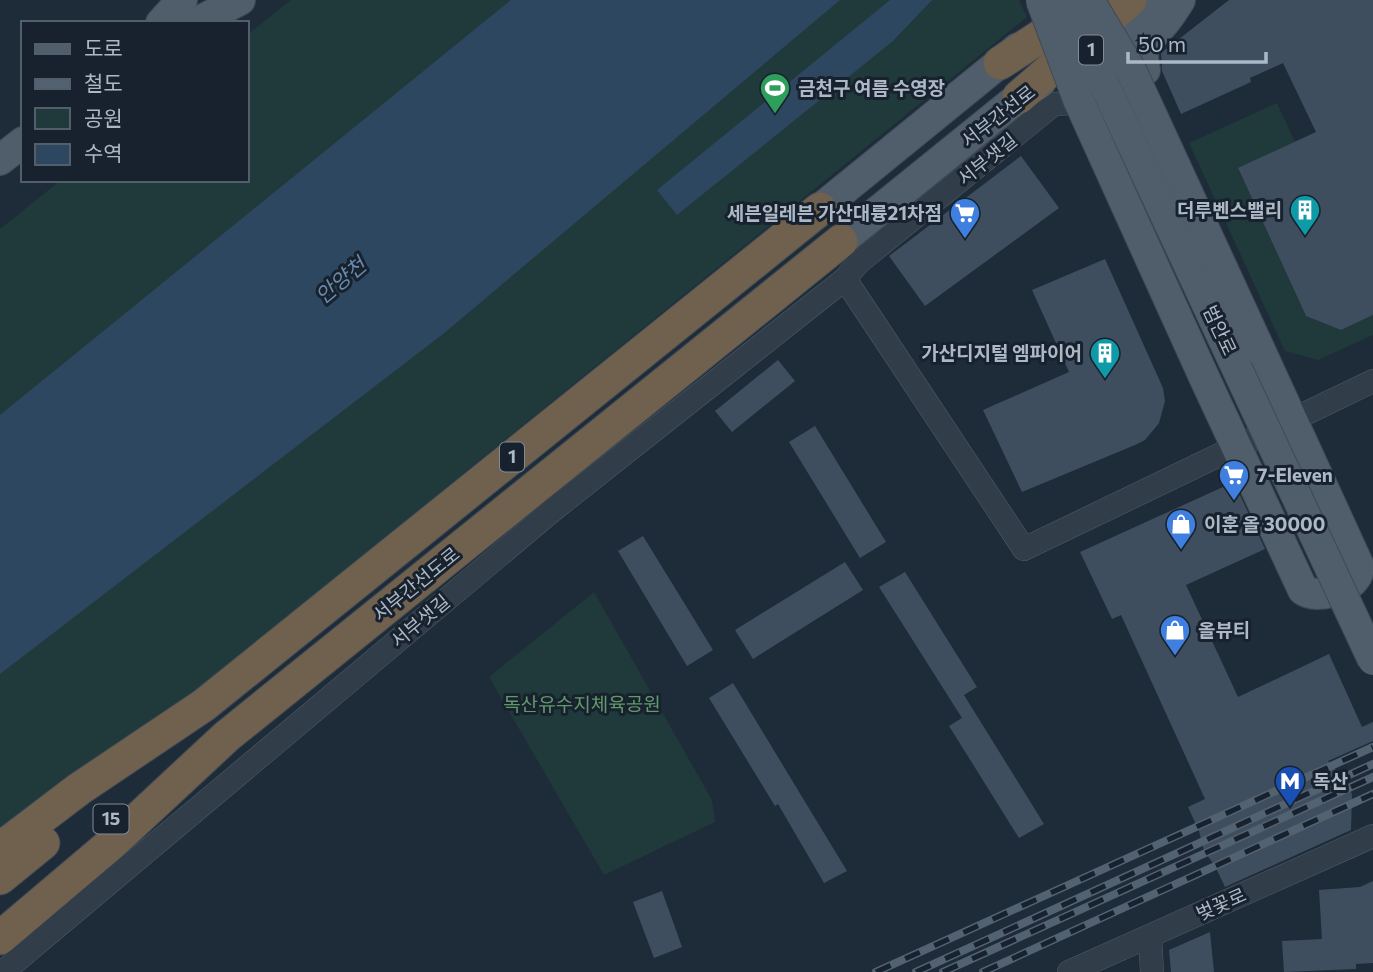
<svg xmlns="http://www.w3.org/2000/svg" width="1373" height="972" font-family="Commissioner,'Noto Sans KR',sans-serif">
  <rect width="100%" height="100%" fill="#1e2c39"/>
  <g fill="#20393a">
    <path d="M 291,0 L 1019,0 L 1027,17 L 160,719 L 0,839 L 0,229 L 61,180 L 247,180 L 247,35 Z"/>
    <path d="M 1277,103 L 1295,142 L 1238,169 L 1306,316 L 1341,330 L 1373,315 L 1373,335 L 1318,360 L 1285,351 L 1189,143 Z"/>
    <path d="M 594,592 L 712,800 L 715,822 L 604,875 L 489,677 Z"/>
  </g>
  <g fill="#2e4760">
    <path d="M 511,0 L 840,0 L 443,334 L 0,674 L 0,415 Z"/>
    <path d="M 890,0 L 932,0 L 893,41 L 677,215 L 657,190 Z"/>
  </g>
  <g fill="#3f4e5e">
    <path d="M 1229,0 L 1373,0 L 1373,315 L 1341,330 L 1306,316 L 1238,168 L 1316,132 L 1283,63 L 1250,78 L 1251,82 L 1181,114 L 1162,71 L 1161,53 Z"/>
    <path d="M 1021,156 L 1059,208 L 925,306 L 889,256 Z"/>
    <path d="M 1105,259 L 1163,388 L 1165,401 L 1159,423 L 1145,440 L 1135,445 L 1022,492 L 983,410 L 1069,372 L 1032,290 Z"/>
    <path d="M 778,360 L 795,381 L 732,432 L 715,411 Z"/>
    <path d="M 815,426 L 886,542 L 860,558 L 789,442 Z"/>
    <path d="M 1234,482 L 1265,549 L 1186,585 L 1238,697 L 1329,654 L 1362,727 L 1373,722 L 1373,741 L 1328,761 L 1349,785 L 1352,795 L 1351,830 L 1225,887 L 1215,866 L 1204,851 L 1199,831 L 1188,807 L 1205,799 L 1121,615 L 1112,619 L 1080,552 Z"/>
    <path d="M 643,536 L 713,650 L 687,666 L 618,551 Z"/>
    <path d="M 845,562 L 863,590 L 753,659 L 735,630 Z"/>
    <path d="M 905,572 L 977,687 L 964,695 L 1044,824 L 1019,838 L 949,726 L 962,718 L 879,587 Z"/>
    <path d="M 733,683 L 847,871 L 824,883 L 778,804 L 775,806 L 709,698 Z"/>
    <path d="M 1373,881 L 1373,963 L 1356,964 L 1356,969 L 1284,972 L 1282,941 L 1322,939 L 1319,890 L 1360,887 Z"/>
    <path d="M 662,891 L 682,947 L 654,958 L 633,902 Z"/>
    <path d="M 1210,932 L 1214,972 L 1171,972 L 1169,950 Z"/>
  </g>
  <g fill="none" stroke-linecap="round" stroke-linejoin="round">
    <g stroke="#4f5b67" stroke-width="24">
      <g id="minor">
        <path d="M 845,279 L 1024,549 L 1373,381"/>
        <path d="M 1150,936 L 1152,972"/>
        <path d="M 3,972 L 553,510 L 845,279 L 858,263 L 1054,104 L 1094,102"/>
        <path d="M 1069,972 L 1373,836"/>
      </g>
    </g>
    <g stroke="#3e4956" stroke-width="32">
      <g id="major">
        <path d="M 161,23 L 182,0"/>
        <path d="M 196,23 L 240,0"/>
        <path d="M 1090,51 L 1161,0"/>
        <path d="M 1145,70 C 1139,44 1148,41 1164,23 C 1170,16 1175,8 1180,0"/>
        <path d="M 0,160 L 23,142"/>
        <path d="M 820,209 L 1018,48"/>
        <path d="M 841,241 L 1019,97 L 1040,83"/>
        <path d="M 1204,377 L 1303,590 C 1316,599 1347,591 1356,577 C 1358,575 1359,569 1359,566 L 1260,350"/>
      </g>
    </g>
    <g stroke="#3d4854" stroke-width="35">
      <g id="highway">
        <path d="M 1000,63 L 1076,13"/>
        <path d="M 1019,97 L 1130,0"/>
        <path d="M 0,849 L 79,789 L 204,705 L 820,209"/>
        <path d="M 0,878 L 43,843"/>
        <path d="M 0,938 L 112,843 L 227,736 L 841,241"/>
      </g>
    </g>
    <use href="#minor" stroke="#323d4a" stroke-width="23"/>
    <use href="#major" stroke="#505d6a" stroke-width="30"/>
    <use href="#highway" stroke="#70604e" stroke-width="33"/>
    <g stroke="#536271" stroke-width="8">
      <g id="rail">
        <path d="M 876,972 L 1373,747"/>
        <path d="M 916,972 L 1373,764"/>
        <path d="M 943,972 L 1373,777"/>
        <path d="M 983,972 L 1373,794"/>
      </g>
    </g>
    <use href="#rail" stroke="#18222e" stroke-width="5" stroke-dasharray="16" stroke-linecap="butt"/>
    <g stroke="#3e4956" stroke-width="32" stroke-linecap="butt">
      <g id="major-bridge">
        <path d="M 1041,0 L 1078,99 L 1204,377"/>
        <path d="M 1065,0 L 1373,660"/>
        <path d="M 1089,0 L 1131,70 L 1260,350"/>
      </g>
    </g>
    <use href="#major-bridge" stroke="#505d6a" stroke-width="30"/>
  </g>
  <defs>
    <g id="stadium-pin" transform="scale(1.575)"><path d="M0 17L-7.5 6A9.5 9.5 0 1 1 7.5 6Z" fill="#2e9e5b" stroke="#18222e"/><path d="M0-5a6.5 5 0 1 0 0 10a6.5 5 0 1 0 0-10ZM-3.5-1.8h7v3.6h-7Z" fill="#fff"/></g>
    <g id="building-pin" transform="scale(1.575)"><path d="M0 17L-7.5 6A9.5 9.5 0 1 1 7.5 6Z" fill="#0f9aa8" stroke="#18222e"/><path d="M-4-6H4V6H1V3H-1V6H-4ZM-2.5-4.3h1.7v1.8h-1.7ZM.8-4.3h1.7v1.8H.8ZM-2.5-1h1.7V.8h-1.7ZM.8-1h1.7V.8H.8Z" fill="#fff"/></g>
    <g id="supermarket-pin" transform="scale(1.575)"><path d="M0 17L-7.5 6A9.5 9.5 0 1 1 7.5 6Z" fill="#3f7fe0" stroke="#18222e"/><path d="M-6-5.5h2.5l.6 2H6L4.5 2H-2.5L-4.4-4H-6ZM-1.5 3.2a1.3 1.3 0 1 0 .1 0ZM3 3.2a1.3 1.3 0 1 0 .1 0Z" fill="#fff"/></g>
    <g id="shop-pin" transform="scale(1.575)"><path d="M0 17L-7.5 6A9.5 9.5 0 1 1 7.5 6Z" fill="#3f7fe0" stroke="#18222e"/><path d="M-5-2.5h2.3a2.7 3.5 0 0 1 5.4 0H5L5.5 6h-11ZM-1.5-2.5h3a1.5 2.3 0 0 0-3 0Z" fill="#fff"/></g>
    <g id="metro-pin" transform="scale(1.575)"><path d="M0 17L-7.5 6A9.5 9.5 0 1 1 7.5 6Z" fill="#1a4fb4" stroke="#18222e"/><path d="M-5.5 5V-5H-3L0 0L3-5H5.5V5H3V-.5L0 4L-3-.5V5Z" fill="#fff"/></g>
  </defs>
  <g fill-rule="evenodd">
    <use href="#stadium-pin" x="775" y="88"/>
    <use href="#building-pin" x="1305" y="210"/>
    <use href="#supermarket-pin" x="965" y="213"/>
    <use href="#building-pin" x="1105" y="353"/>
    <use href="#supermarket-pin" x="1234" y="475"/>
    <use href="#shop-pin" x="1181" y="524"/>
    <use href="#shop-pin" x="1175" y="630"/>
    <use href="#metro-pin" x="1290" y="781"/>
  </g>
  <g text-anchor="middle" stroke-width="6" stroke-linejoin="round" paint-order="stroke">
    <g fill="#18222e" stroke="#808b98" stroke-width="2">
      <rect x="1079" y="35.5" width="24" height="29" rx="5"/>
      <rect x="500" y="442.5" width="24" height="29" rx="5"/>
      <rect x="93.5" y="804.5" width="35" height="29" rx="5"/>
    </g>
    <g font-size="18" font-weight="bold" fill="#acb8c6">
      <text x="1091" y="56">1</text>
      <text x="512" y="463">1</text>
      <text x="111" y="825">15</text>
    </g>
    <g font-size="19" font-weight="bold" fill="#acb8c6" stroke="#18222e" text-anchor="start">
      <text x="798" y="95">금천구 여름 수영장</text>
      <text x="1282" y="217" text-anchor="end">더루벤스밸리</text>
      <text x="942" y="220" text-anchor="end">세븐일레븐 가산대륭21차점</text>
      <text x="1082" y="360" text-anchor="end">가산디지털 엠파이어</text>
      <text x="1257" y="482">7-Eleven</text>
      <text x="1204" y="531">이훈 올 30000</text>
      <text x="1198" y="637">올뷰티</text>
      <text x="1313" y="788">독산</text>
    </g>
    <g font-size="19" fill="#acb8c6" stroke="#18222e">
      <text transform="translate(998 116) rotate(-38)" y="7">서부간선로</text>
      <text transform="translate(987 159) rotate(-39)" y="7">서부샛길</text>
      <text transform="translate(1220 330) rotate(65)" y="7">범안로</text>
      <text transform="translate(416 584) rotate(-39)" y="7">서부간선도로</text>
      <text transform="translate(420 621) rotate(-40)" y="7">서부샛길</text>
      <text transform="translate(1221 904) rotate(-24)" y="7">벚꽃로</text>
    </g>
    <g font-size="19" fill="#62996a" stroke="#18222e">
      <text x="582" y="711">독산유수지체육공원</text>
    </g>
    <g font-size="21" font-style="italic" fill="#698bad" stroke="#18222e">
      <text transform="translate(341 281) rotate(-40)" y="7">안양천</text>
    </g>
  </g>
  <rect x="21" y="21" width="228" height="161" fill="#18222e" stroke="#535e6b" stroke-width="2"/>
  <rect x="35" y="44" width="35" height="10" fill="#505d6a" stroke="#535e6b" stroke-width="2"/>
  <text x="84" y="56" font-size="21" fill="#acb8c6">도로</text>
  <rect x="35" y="79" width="35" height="10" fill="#536271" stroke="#535e6b" stroke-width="2"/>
  <text x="84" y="91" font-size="21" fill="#acb8c6">철도</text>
  <rect x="35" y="108" width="35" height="21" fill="#20393a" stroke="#535e6b" stroke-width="2"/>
  <text x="84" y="126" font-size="21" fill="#acb8c6">공원</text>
  <rect x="35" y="144" width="35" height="21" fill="#2e4760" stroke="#535e6b" stroke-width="2"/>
  <text x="84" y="161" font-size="21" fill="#acb8c6">수역</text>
  <path d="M1128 52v10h138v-10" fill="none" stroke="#acb8c6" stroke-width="3.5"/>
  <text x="1138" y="52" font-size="21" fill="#acb8c6" stroke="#18222e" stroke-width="5" paint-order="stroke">50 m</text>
</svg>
